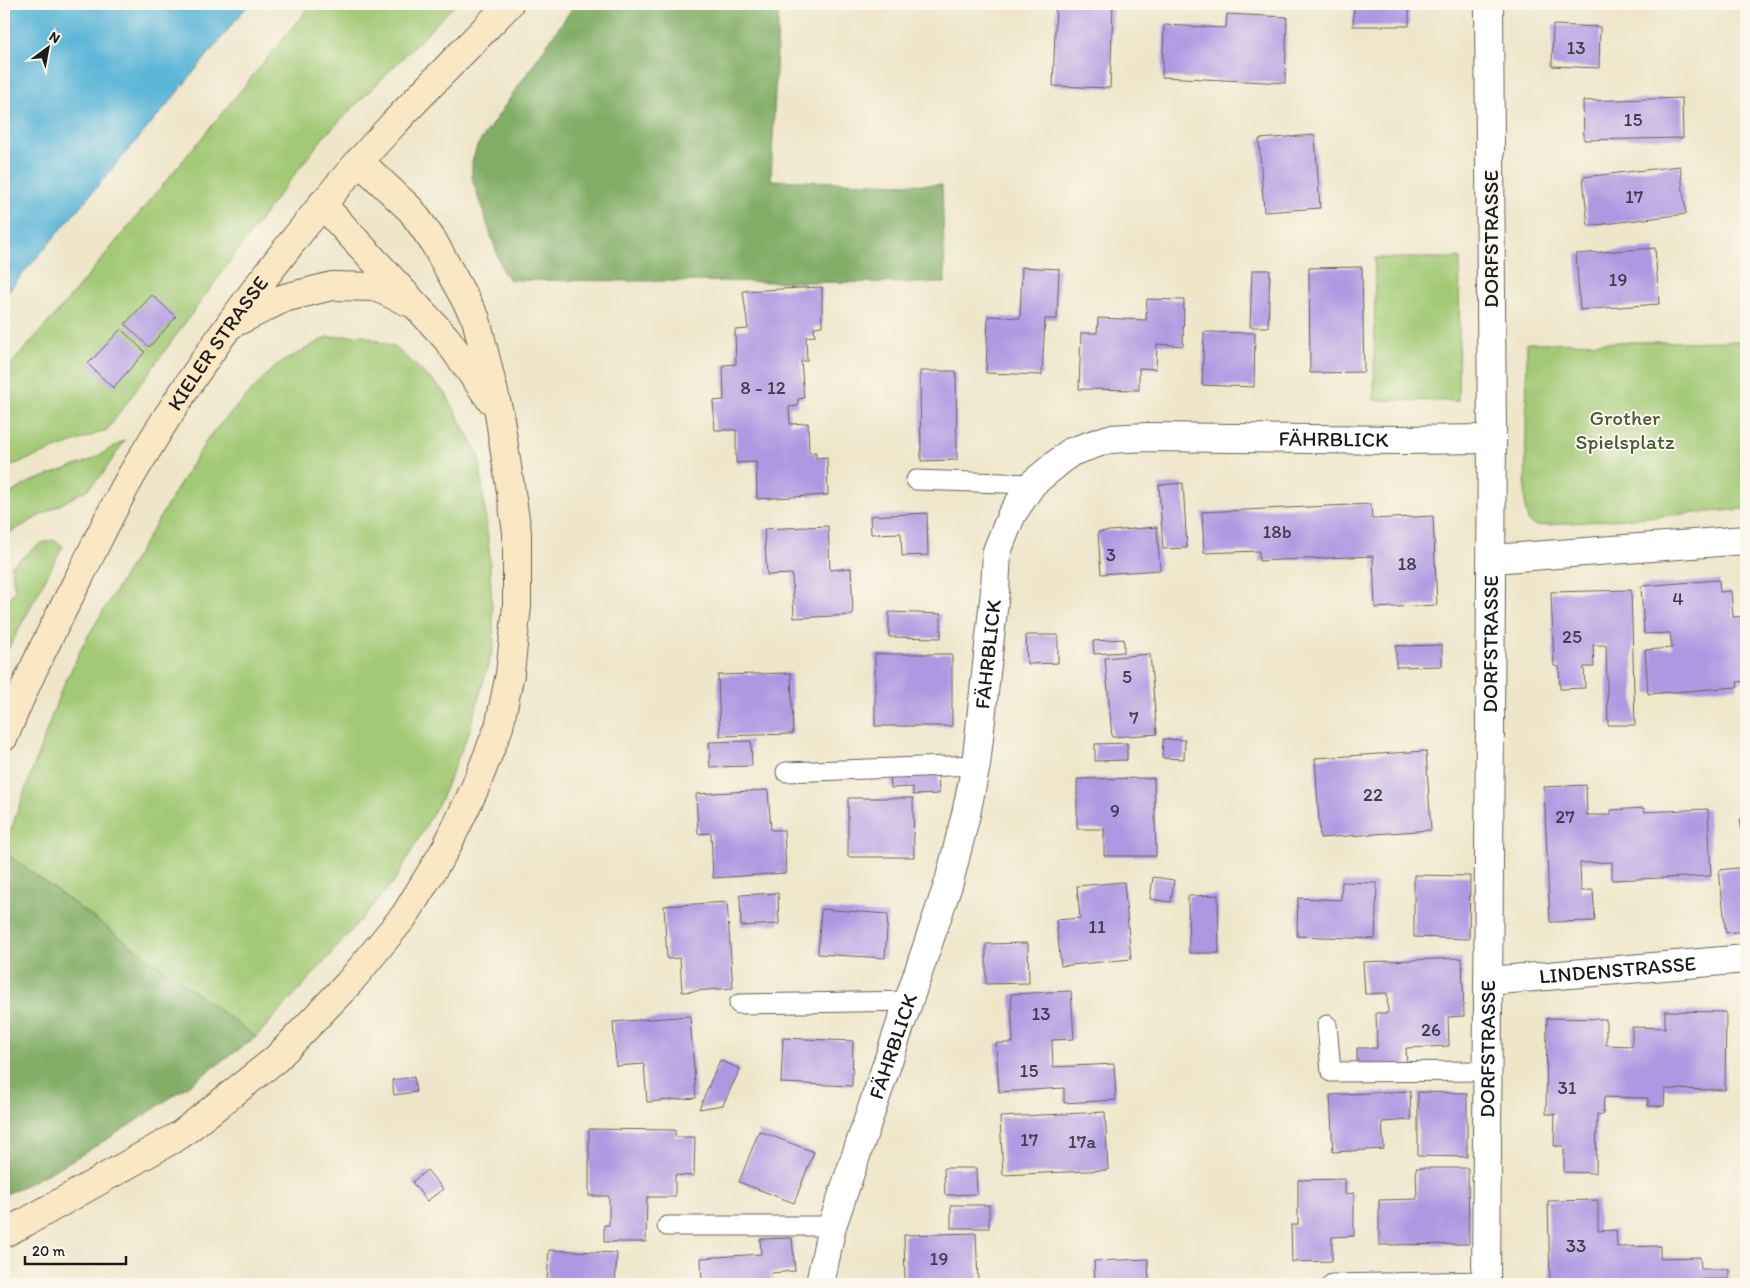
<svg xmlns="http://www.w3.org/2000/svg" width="1750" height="1288" font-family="Itim,sans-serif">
  <rect width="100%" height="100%" fill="#fbf7ec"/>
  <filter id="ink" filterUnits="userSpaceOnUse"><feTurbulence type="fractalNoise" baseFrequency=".02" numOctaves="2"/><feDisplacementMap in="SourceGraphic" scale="10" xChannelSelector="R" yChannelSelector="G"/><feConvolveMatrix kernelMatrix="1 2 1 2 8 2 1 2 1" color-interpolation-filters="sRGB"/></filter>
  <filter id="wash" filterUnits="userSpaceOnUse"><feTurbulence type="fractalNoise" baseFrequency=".0096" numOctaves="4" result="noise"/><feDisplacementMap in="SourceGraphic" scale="20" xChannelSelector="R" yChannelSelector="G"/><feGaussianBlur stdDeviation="1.12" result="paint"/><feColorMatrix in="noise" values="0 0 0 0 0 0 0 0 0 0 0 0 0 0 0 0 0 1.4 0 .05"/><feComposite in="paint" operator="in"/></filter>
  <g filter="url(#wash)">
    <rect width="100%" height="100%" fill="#efe6ca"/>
    <g fill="#a2c974" stroke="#5f7248">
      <path d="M 312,4 L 456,4 L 322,139 L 274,201 L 107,430 L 4,468 L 4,372 L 62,307 Z"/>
      <path d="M 1375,258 L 1460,258 L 1458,401 L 1374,400 Z"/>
      <path d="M 362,335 L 396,348 L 445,392 L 479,455 L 489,549 L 494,645 L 469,732 L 441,799 L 395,880 L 318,969 L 256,1037 L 4,852 L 4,849 L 60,693 L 85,641 L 209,436 L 275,366 L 327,337 Z"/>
      <path d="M 1746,341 L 1746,509 L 1536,526 L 1528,521 L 1525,508 L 1527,343 Z"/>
      <path d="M 125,440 L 102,475 L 88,489 L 11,532 L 4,541 L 4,497 L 30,482 L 91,460 Z"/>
      <path d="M 54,540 L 63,546 L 4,657 L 4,607 L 15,590 L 11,566 L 41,543 Z"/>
    </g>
    <g fill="#81ad66" stroke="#4e6441">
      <path d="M 575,4 L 779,4 L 771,180 L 942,185 L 945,283 L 510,280 L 503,272 L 472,178 L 472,161 L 477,146 Z"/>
      <path d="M 4,852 L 256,1037 C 176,1095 94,1154 4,1195 Z"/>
    </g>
    <path fill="#5bb6d8" stroke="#3c697a" d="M 4,4 L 249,4 L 172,99 L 4,296 Z"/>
    <g id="blocks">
      <g fill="#ad98e2">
        <path d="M 1056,4 L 1113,4 L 1110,88 L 1053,86 Z"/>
        <path d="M 1354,4 L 1409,4 L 1409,26 L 1353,26 Z"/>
        <path d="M 1227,14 L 1287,17 L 1285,83 L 1162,77 L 1164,25 L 1226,28 Z"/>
        <path d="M 1553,25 L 1600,27 L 1599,68 L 1552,66 Z"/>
        <path d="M 1682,98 L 1683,138 L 1584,140 L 1583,101 Z"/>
        <path d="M 1315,135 L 1320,208 L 1264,212 L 1259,139 Z"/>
        <path d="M 1680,166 L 1686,214 L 1588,226 L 1583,177 Z"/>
        <path d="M 1655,248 L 1659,304 L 1580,310 L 1576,254 Z"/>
        <path d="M 1022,267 L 1059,269 L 1057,319 L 1045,319 L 1042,375 L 986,373 L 988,316 L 1020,318 Z"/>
        <path d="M 1362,267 L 1364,372 L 1310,373 L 1309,268 Z"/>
        <path d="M 1252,270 L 1270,270 L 1268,327 L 1250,327 Z"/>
        <path d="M 822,287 L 822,326 L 814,327 L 815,336 L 806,337 L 807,361 L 801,361 L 804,398 L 798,399 L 798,406 L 789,407 L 790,424 L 808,423 L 809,453 L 816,452 L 816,458 L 827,457 L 828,495 L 757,499 L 756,462 L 736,463 L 736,430 L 715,430 L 713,401 L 724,400 L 723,365 L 736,364 L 735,330 L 748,329 L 743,291 Z"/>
        <path d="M 152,295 L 176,317 L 149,347 L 125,324 Z"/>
        <path d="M 1147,299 L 1184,300 L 1183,346 L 1157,344 L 1156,369 L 1139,368 L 1139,390 L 1079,389 L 1081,333 L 1097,333 L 1098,318 L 1146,320 Z"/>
        <path d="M 121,329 L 145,352 L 113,388 L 88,364 Z"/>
        <path d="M 1204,332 L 1255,333 L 1254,387 L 1202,385 Z"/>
        <path d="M 920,371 L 956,371 L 957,460 L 921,461 Z"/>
        <path d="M 1183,483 L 1187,548 L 1163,549 L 1159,485 Z"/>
        <path d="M 1371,504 L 1372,519 L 1433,516 L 1437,605 L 1375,608 L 1373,556 L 1259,561 L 1259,551 L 1204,553 L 1202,512 Z"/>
        <path d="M 927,513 L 928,555 L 902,556 L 901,533 L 871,534 L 870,516 Z"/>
        <path d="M 828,526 L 830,570 L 851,568 L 853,615 L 794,618 L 792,574 L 767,575 L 764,529 Z"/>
        <path d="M 1157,527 L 1160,570 L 1101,574 L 1098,532 Z"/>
        <path d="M 1719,580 L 1720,592 L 1731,591 L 1733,617 L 1746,616 L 1746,681 L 1737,682 L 1738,687 L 1648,694 L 1645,650 L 1672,648 L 1670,633 L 1644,634 L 1641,586 Z"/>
        <path d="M 1631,590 L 1635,725 L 1608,725 L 1606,645 L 1593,645 L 1594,667 L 1584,667 L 1585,688 L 1560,689 L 1559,667 L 1554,666 L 1551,592 Z"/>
        <path d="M 889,612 L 941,614 L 941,638 L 889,637 Z"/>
        <path d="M 1026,635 L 1058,635 L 1058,663 L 1027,664 Z"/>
        <path d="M 1124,639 L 1124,652 L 1094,654 L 1093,641 Z"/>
        <path d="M 1442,645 L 1442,666 L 1396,667 L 1396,646 Z"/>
        <rect x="875" y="654" width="77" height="72"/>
        <path d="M 1150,654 L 1157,734 L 1112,737 L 1105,658 Z"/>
        <path d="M 791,673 L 793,734 L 720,736 L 718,675 Z"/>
        <path d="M 1163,739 L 1185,740 L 1184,759 L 1162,758 Z"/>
        <path d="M 751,741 L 752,766 L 710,767 L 709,742 Z"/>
        <path d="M 1127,743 L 1127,760 L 1095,761 L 1095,744 Z"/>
        <path d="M 1426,751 L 1431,830 L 1320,838 L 1315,758 Z"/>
        <path d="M 938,771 L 939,794 L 913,795 L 913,787 L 891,788 L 890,773 Z"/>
        <path d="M 1154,778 L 1156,856 L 1104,856 L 1104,829 L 1077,829 L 1077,779 Z"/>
        <path d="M 1586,785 L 1587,815 L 1611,815 L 1611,810 L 1644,808 L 1644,812 L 1708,809 L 1711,876 L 1612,880 L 1612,862 L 1580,863 L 1581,891 L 1593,890 L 1595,921 L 1550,922 L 1544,787 Z"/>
        <path d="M 768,790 L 771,830 L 784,830 L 786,873 L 713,878 L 711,833 L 698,834 L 696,794 Z"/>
        <path d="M 848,798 L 913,798 L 914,857 L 848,857 Z"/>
        <path d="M 1746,818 L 1746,858 L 1745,858 L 1740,819 Z"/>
        <path d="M 1746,867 L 1746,931 L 1726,933 L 1719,870 Z"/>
        <path d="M 1414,875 L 1470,876 L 1469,939 L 1414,937 Z"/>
        <path d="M 1153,877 L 1174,880 L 1171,902 L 1150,899 Z"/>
        <path d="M 1124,882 L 1131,959 L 1061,966 L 1056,920 L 1080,918 L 1077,886 Z"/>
        <path d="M 1342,882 L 1377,883 L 1375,939 L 1297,936 L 1298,898 L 1341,900 Z"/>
        <path d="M 778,893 L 779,924 L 741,926 L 740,895 Z"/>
        <path d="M 1218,895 L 1219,953 L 1189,953 L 1188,896 Z"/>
        <path d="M 727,902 L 733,988 L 682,992 L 680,958 L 667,959 L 664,906 Z"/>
        <path d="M 821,909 L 888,914 L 885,958 L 818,954 Z"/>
        <path d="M 1028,943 L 1029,983 L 986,984 L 986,944 Z"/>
        <path d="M 1462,958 L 1464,1016 L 1448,1017 L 1449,1046 L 1406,1048 L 1407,1066 L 1357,1068 L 1357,1048 L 1377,1048 L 1376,1013 L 1388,1013 L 1387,993 L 1365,994 L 1363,962 Z"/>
        <path d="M 1071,991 L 1074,1039 L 1052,1040 L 1053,1067 L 1114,1064 L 1116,1100 L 1064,1103 L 1064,1088 L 999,1092 L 996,1043 L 1013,1043 L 1011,994 Z"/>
        <path d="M 1665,1011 L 1726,1012 L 1725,1090 L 1665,1089 L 1664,1106 L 1648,1106 L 1648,1098 L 1604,1097 L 1603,1115 L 1597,1114 L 1596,1173 L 1564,1172 L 1564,1146 L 1554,1146 L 1555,1114 L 1546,1114 L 1547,1018 L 1606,1019 L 1606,1045 L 1632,1046 L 1632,1027 L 1665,1028 Z"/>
        <path d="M 690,1016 L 696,1098 L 647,1102 L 644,1064 L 616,1066 L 613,1022 Z"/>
        <path d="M 783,1038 L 853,1041 L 852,1086 L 781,1083 Z"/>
        <path d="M 720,1060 L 740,1069 L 723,1105 L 699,1109 Z"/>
        <path d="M 414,1077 L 416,1092 L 394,1095 L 392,1080 Z"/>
        <path d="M 1410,1091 L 1411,1120 L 1382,1122 L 1384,1149 L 1333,1152 L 1330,1095 Z"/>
        <path d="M 1418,1092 L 1467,1093 L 1467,1157 L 1418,1156 Z"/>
        <path d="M 1105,1112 L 1108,1170 L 1003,1175 L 1000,1117 Z"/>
        <path d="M 589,1129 L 675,1130 L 675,1137 L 695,1137 L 694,1176 L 675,1175 L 675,1197 L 647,1197 L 646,1242 L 604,1242 L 604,1225 L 609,1225 L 609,1196 L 589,1196 Z"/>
        <path d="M 759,1131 L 814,1152 L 794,1203 L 739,1182 Z"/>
        <path d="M 944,1168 L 976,1168 L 977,1194 L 945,1195 Z"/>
        <path d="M 1416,1168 L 1468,1168 L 1469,1244 L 1379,1245 L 1379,1200 L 1417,1199 Z"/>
        <path d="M 427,1170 L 443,1189 L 427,1201 L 412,1182 Z"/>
        <path d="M 1345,1179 L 1345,1194 L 1354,1193 L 1354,1236 L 1332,1237 L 1332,1261 L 1292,1262 L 1291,1225 L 1298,1225 L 1298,1180 Z"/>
        <path d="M 1598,1200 L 1598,1231 L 1616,1230 L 1617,1247 L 1660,1246 L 1660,1258 L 1700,1257 L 1701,1269 L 1729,1269 L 1729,1279 L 1550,1282 L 1548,1201 Z"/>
        <rect x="951" y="1205" width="38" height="23"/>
        <path d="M 976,1233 L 978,1282 L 905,1284 L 904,1235 Z"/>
        <path d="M 792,1238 L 795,1271 L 771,1273 L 772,1284 L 702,1284 L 701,1258 L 761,1254 L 760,1239 Z"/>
        <path d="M 549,1250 L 617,1253 L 615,1284 L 547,1284 Z"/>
        <path d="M 1148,1259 L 1149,1284 L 1095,1284 L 1094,1261 Z"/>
      </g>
    </g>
  </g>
  <g filter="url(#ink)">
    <use href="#blocks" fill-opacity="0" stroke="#666359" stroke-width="1"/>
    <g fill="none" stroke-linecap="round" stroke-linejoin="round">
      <g stroke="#666359" stroke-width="21">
        <g id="service">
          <path d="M 916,480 L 1032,484"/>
          <path d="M 786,772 L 976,765"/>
          <path d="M 739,1004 L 909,1001"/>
          <path d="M 1327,1025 L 1331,1072 L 1487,1071"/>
          <path d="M 667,1226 L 832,1226"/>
          <path d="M 1332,1284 L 1486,1281"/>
        </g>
      </g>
      <g stroke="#666359" stroke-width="30">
        <g id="minor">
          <path d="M 1492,559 L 1746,540"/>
          <path id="s1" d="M 1488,981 L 1746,959"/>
          <path id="s2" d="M 820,1284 L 832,1226 L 949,882 L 966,814 L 976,765 L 995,591 L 997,551 L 1012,514 L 1032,484 L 1071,452 L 1109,439 L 1147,437 L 1399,440 L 1492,439"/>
          <path id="s3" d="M 1486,1284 L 1492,439 L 1489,4"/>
        </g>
      </g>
      <g stroke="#666359" stroke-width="30">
        <g id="secondary">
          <path d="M 322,204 L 446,338 L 490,399"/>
          <path d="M 234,323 L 284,298 L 332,286 L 376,287 L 408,302"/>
          <path id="s4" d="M 4,737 C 26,681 53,628 81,574 C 99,538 116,501 137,466 C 191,375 254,287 322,205 C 380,134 446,70 509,4"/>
          <path d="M 4,1233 L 26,1222 L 180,1135 L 276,1059 L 348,984 L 405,915 L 446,848 L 474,790 L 499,727 L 510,674 L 517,606 L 517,532 L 499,413 L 476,319 L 433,241 L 411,210 L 359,161"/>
        </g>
      </g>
      <use href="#service" stroke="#fff" stroke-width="19"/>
      <use href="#minor" stroke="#fff" stroke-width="28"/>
      <use href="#secondary" stroke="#fae7c3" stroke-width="28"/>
    </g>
  </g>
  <g text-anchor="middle" stroke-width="4" stroke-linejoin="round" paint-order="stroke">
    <g font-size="19" fill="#403b4e">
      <text x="1576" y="54">13</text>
      <text x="1633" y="126">15</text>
      <text x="1634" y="203">17</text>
      <text x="1618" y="286">19</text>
      <text x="763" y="394">8 - 12</text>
      <text x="1277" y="538">18b</text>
      <text x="1111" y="561">3</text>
      <text x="1407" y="570">18</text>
      <text x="1678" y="605">4</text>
      <text x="1572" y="643">25</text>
      <text x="1127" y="683">5</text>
      <text x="1134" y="724">7</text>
      <text x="1373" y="801">22</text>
      <text x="1115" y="817">9</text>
      <text x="1565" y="823">27</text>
      <text x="1097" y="933">11</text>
      <text x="1041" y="1020">13</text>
      <text x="1431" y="1036">26</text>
      <text x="1029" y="1077">15</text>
      <text x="1567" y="1094">31</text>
      <text x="1029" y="1146">17</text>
      <text x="1082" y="1148">17a</text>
      <text x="1576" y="1252">33</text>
      <text x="939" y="1265">19</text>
    </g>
    <g font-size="21" fill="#1c1c1c" stroke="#fbf7ec">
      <text transform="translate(1491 239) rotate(-90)" y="7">DORFSTRASSE</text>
      <text dy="7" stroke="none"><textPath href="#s4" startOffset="449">KIELER STRASSE</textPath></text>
      <text dy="7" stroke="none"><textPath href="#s2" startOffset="1149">FÄHRBLICK</textPath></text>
      <text dy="7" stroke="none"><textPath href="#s3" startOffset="640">DORFSTRASSE</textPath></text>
      <text dy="7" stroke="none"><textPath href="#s2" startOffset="654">FÄHRBLICK</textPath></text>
      <text dy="7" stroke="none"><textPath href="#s1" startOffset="130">LINDENSTRASSE</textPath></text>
      <text dy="7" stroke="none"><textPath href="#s2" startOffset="249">FÄHRBLICK</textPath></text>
      <text dy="7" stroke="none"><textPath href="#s3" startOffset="235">DORFSTRASSE</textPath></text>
    </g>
    <g font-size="21" fill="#4b593b" stroke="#fbf7ec">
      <text x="1625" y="425">Grother<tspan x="1625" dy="24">Spielsplatz</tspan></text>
    </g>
  </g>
  <rect width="1750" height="1288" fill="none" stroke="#fbf7ec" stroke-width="20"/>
  <g transform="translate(48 48) rotate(32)" stroke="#fbf7ec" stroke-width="4" paint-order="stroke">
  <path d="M0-4L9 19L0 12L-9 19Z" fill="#1c1c1c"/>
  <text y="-8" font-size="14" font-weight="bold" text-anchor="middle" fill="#1c1c1c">N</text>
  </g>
  <path d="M25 1256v8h101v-8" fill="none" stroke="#1c1c1c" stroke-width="2.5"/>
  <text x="32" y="1256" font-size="15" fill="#1c1c1c" stroke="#fbf7ec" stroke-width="4" paint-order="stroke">20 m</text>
</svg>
